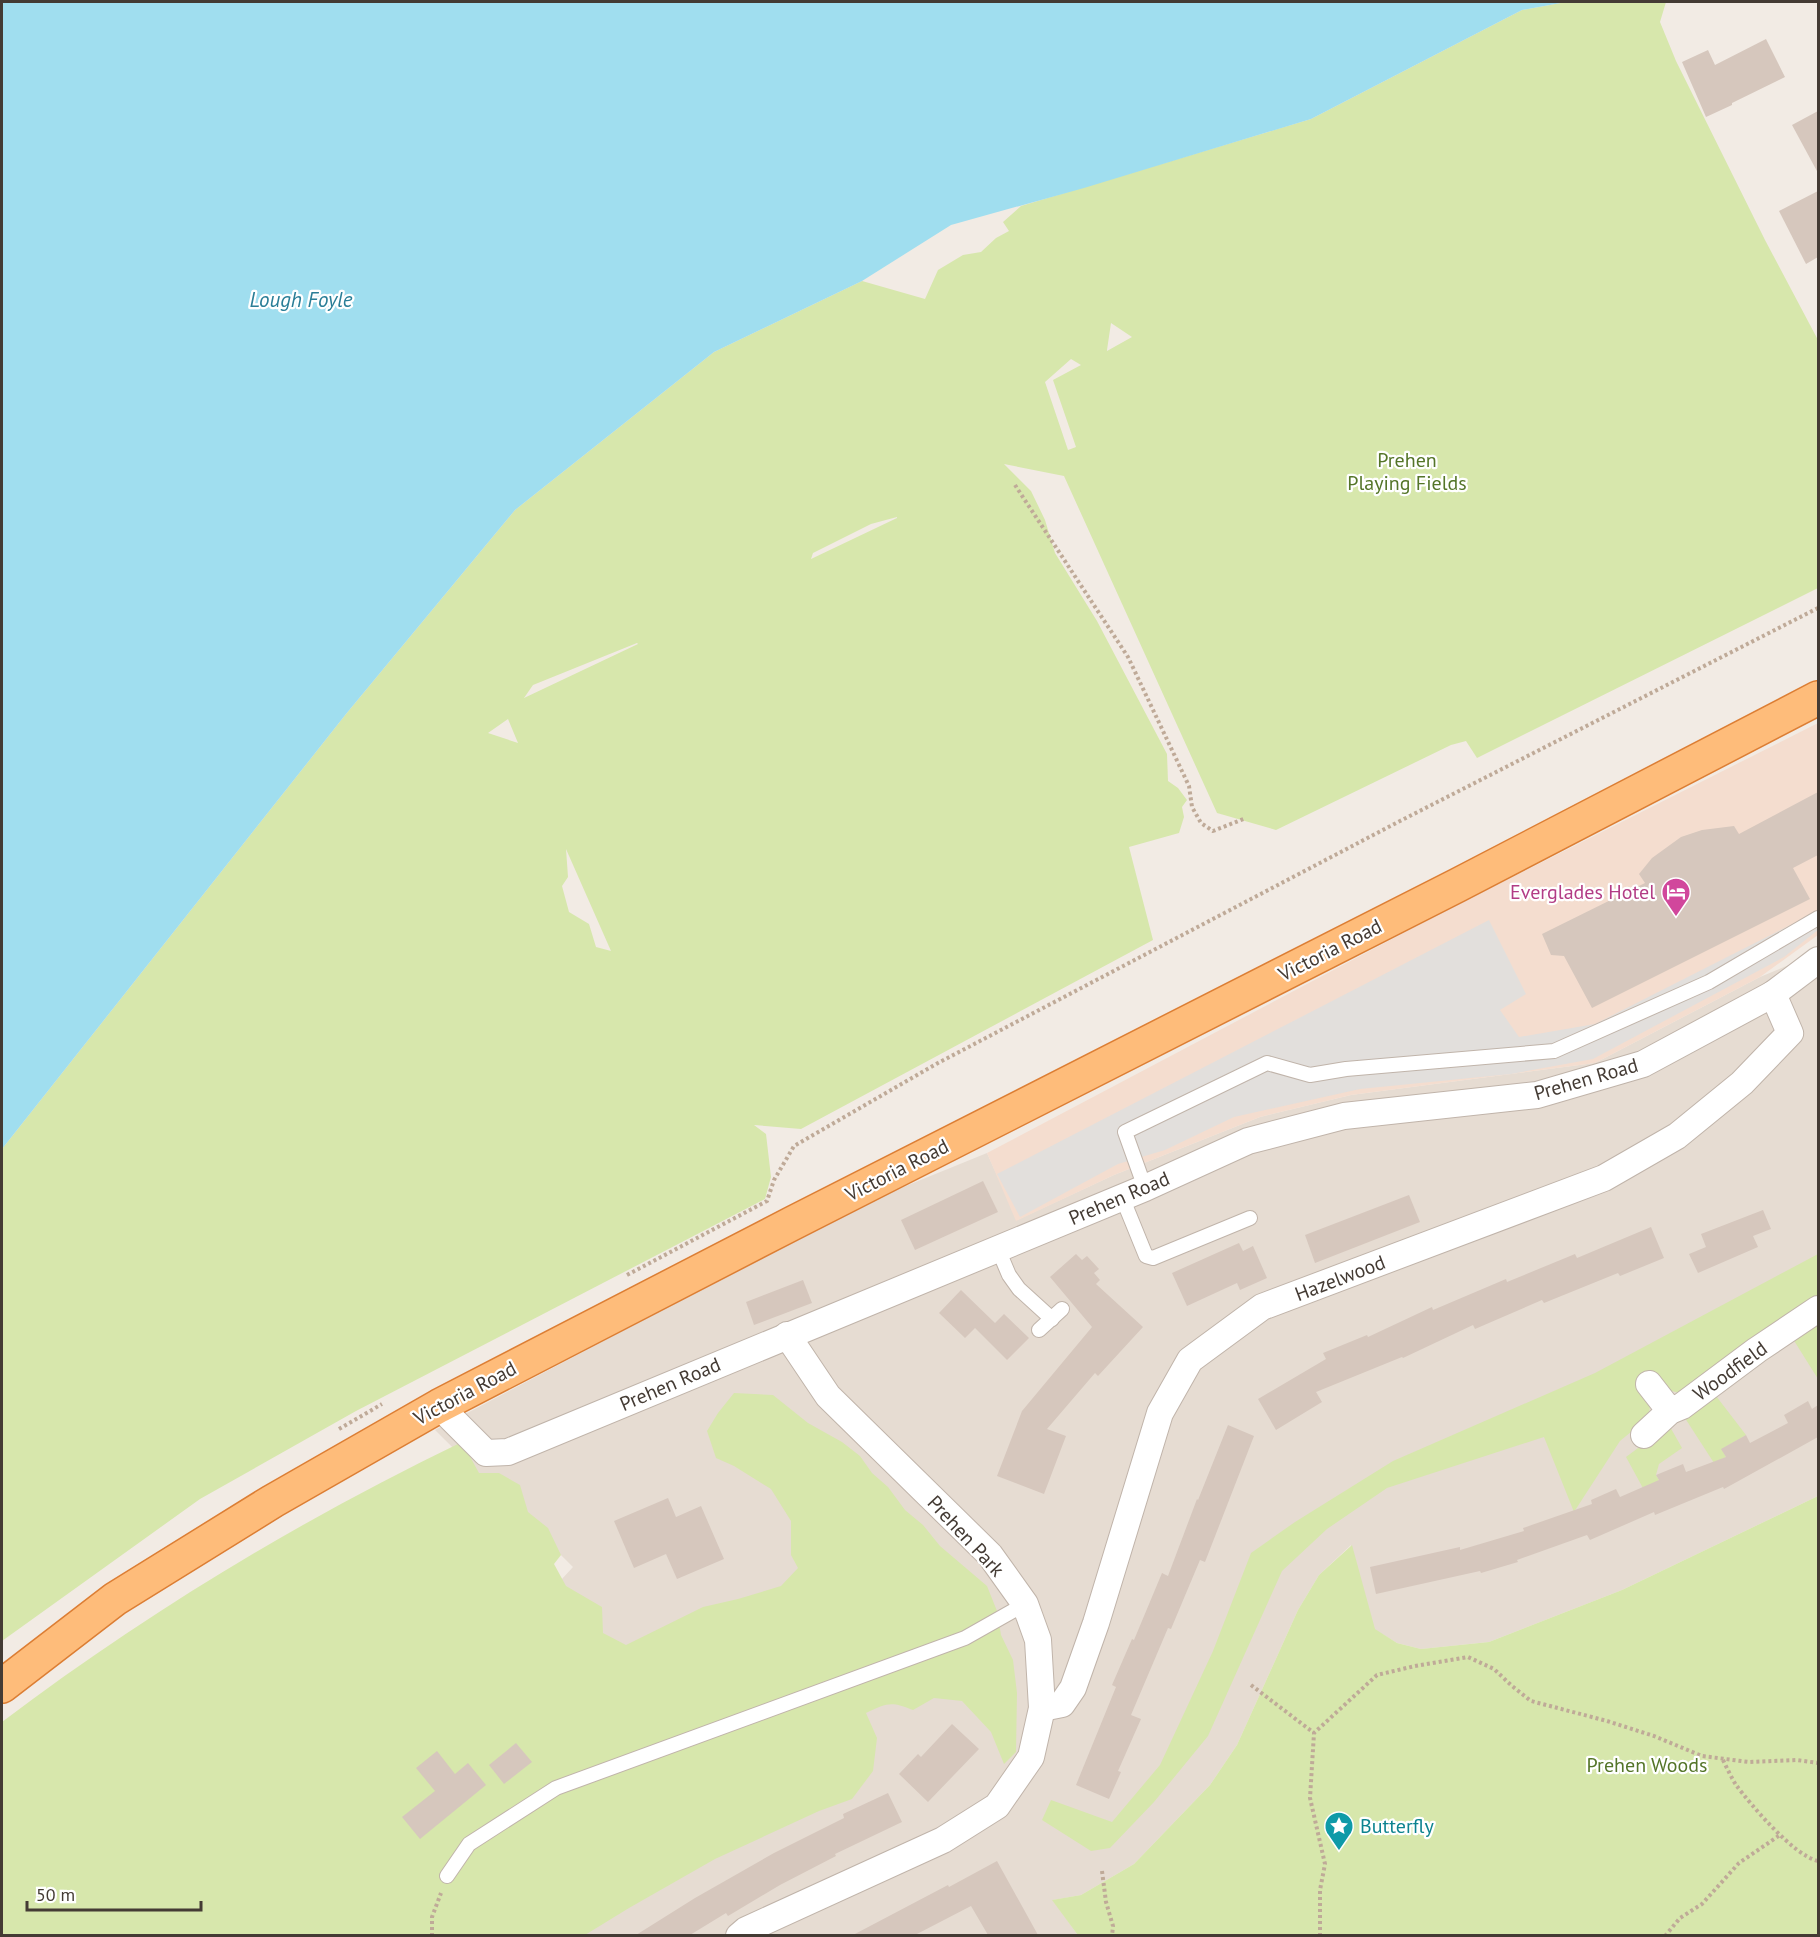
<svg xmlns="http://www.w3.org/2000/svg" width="1820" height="1937" font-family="'PT Sans',sans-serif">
  <rect width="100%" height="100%" fill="#f2ebe4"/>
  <path fill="#e6dcd2" d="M 1818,953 L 1818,1496 L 1622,1590 L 1489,1642 L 1421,1649 L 1397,1643 L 1374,1629 L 1351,1545 L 1319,1575 L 1298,1610 L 1237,1745 L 1210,1785 L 1134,1864 L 1081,1895 L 1053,1900 L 1077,1934 L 1075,1935 L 564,1935 L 380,1776 L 573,1567 L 435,1430 L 869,1201 L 987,1153 L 1017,1220 L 1114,1175 L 1260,1117 L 1351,1095 L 1595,1063 L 1760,977 Z"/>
  <path fill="#f4ddcf" d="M 1818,723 L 1818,935 L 1760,977 L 1595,1063 L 1351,1095 L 1260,1117 L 1114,1175 L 1016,1221 L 987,1153 L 1449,909 Z"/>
  <g fill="#d7e7ac" fill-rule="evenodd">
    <path d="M 1566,2 L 1666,2 L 1660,22 L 1676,61 L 1765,240 L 1818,340 L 1818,588 L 1477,758 L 1466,741 L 1451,745 L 1276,830 L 1217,813 L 1064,476 L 1004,464 L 1031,491 L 1045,520 L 1055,553 L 1097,621 L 1167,754 L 1168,781 L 1178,788 L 1187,800 L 1182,807 L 1184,817 L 1179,833 L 1129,847 L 1153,940 L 801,1129 L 754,1125 L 766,1134 L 771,1177 L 765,1199 L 356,1411 L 200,1499 L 2,1641 L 2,1149 L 346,714 L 515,510 L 714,352 L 862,281 L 925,299 L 938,270 L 963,255 L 981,252 L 996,238 L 1009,231 L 1003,222 L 1021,206 L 1311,119 L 1522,10 ZM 1111,323 L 1132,337 L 1107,351 L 1107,350 ZM 1071,359 L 1081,365 L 1053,380 L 1076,447 L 1068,450 L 1045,382 ZM 897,517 L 897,518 L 811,559 L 813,553 L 871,524 ZM 637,643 L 638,644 L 524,698 L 533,685 ZM 508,719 L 518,743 L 488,733 ZM 566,849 L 611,951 L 596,947 L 589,924 L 569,912 L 562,886 L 568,877 Z"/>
    <path d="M 1818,1254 L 1818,1302 L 1679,1393 L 1640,1382 L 1650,1407 L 1648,1418 L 1620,1441 L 1574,1512 L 1544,1437 L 1387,1488 L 1327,1529 L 1282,1571 L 1208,1736 L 1154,1802 L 1110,1848 L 1091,1851 L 1042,1820 L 1051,1800 L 1112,1822 L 1160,1765 L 1213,1651 L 1251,1553 L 1295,1522 L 1393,1461 L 1595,1373 Z"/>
    <path d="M 1818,1321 L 1818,1379 L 1793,1339 Z"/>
    <path d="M 1713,1392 L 1746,1435 L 1722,1449 L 1726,1457 L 1714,1463 L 1683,1415 Z"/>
    <path d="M 734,1393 L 773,1395 L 808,1423 L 842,1442 L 860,1456 L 872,1473 L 888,1487 L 905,1510 L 923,1525 L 940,1546 L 987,1586 L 997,1611 L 1001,1635 L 1013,1660 L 1017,1693 L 1016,1752 L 1004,1764 L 991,1732 L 962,1701 L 934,1698 L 913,1710 C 891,1701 887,1703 866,1713 L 877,1738 L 873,1771 L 852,1799 L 819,1811 L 715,1859 L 629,1908 L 585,1935 L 2,1936 L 2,1722 C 145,1614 300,1520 462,1442 L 479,1473 L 499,1473 L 520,1485 L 528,1512 L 548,1528 L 561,1555 L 554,1564 L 566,1586 L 602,1607 L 603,1633 L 626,1645 L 703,1607 L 738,1599 L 781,1586 L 798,1568 L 791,1555 L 791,1521 L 771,1489 L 734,1466 L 716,1458 L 707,1431 L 718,1413 Z"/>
    <path d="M 1669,1425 L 1682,1448 L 1659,1464 L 1656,1475 L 1659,1480 L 1644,1490 L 1626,1457 Z"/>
    <path d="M 1818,1496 L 1818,1935 L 1075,1936 L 1077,1934 L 1052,1900 L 1081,1895 L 1134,1864 L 1210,1785 L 1237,1745 L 1298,1610 L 1319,1575 L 1352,1545 L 1375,1629 L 1397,1643 L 1421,1649 L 1489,1642 L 1622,1590 Z"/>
  </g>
  <path fill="#e2dfdc" d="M 1818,911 L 1818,930 L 1784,957 L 1593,1059 L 1511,1074 L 1360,1089 L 1234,1117 L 1165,1150 L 1118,1164 L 1020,1217 L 997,1174 L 1489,920 L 1526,994 L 1500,1010 L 1519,1037 L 1595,1024 Z"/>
  <path fill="#a0deef" d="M 2,2 L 1566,2 L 1522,10 L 1311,119 L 1084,188 L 951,225 L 862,281 L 714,352 L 515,510 L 346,714 L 2,1149 Z"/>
  <g fill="#d6c7bd">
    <path d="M 1766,39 L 1785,77 L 1732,103 L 1732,105 L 1706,117 L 1682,62 L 1708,50 L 1715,65 Z"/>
    <path d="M 1818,111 L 1818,173 L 1792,125 Z"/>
    <path d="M 1818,191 L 1818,257 L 1806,264 L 1779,211 Z"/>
    <path d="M 1818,792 L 1818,855 L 1793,868 L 1810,899 L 1592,1008 L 1564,956 L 1551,955 L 1542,934 L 1645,883 L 1639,874 L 1652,858 L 1681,837 L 1702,830 L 1734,826 L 1739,834 Z"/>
    <path d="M 983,1181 L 998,1212 L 915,1250 L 901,1220 Z"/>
    <path d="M 1409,1195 L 1420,1222 L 1315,1263 L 1305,1235 Z"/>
    <path d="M 1763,1210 L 1771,1229 L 1753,1236 L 1758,1247 L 1698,1273 L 1689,1254 L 1706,1247 L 1701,1234 Z"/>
    <path d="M 1651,1227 L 1664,1258 L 1620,1276 L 1618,1273 L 1544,1303 L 1542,1300 L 1475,1329 L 1473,1325 L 1403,1358 L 1402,1357 L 1316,1392 L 1322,1402 L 1276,1430 L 1258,1399 L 1326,1359 L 1323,1353 L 1367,1335 L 1368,1337 L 1432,1307 L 1433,1310 L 1506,1279 L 1507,1282 L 1575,1254 L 1577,1258 Z"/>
    <path d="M 1239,1243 L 1243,1251 L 1253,1246 L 1267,1278 L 1240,1290 L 1237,1283 L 1187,1306 L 1172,1273 Z"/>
    <path d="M 1076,1254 L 1082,1260 L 1087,1256 L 1099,1269 L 1094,1273 L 1100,1280 L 1096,1284 L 1143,1327 L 1098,1376 L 1095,1373 L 1047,1429 L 1066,1436 L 1044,1494 L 997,1476 L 1022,1411 L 1092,1327 L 1050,1277 Z"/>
    <path d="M 803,1280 L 812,1303 L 754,1325 L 746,1302 Z"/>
    <path d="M 961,1290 L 995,1323 L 1004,1314 L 1029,1338 L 1007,1360 L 975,1328 L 965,1338 L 939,1313 Z"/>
    <path d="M 1808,1401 L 1812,1409 L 1818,1405 L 1818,1437 L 1724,1489 L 1723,1487 L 1655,1515 L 1654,1512 L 1590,1540 L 1587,1535 L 1517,1560 L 1518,1562 L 1481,1573 L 1480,1571 L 1376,1594 L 1370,1567 L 1460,1547 L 1460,1550 L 1524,1531 L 1523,1528 L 1592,1504 L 1591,1500 L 1616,1489 L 1620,1497 L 1659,1480 L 1656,1475 L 1683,1464 L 1686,1472 L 1726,1457 L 1721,1449 L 1746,1435 L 1750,1443 L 1788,1423 L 1784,1415 Z"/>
    <path d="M 1228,1425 L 1254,1436 L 1205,1562 L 1200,1560 L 1171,1629 L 1168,1628 L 1131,1715 L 1141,1719 L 1118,1771 L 1121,1772 L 1109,1799 L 1076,1785 L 1116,1687 L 1112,1685 L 1132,1639 L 1134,1640 L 1162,1573 L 1168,1576 L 1197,1499 L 1198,1500 Z"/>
    <path d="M 668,1498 L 676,1517 L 701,1506 L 724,1559 L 677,1579 L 666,1554 L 634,1568 L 614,1521 Z"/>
    <path d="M 952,1724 L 979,1749 L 928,1802 L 899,1774 L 918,1754 L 921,1757 Z"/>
    <path d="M 516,1743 L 532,1762 L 504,1784 L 489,1765 Z"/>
    <path d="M 437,1751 L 455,1774 L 468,1763 L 486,1785 L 420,1839 L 402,1817 L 435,1791 L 416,1768 Z"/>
    <path d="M 888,1793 L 902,1822 L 835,1854 L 836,1856 L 780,1885 L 728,1916 L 726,1913 L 690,1935 L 636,1935 L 695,1898 L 774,1853 L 844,1818 L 843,1814 Z"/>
    <path d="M 997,1861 L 1038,1935 L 988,1935 L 971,1906 L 915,1935 L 853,1935 L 948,1885 L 949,1887 Z"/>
  </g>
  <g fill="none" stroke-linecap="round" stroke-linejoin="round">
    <g stroke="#c0b4aa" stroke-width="16">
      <g id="service">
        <path d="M 1145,1188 L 1125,1132 L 1267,1063 L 1310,1075 L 1346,1069 L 1554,1051 L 1709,982 L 1818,918"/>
        <path d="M 1122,1197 L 1146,1256 L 1153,1258 L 1250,1218"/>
        <path d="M 998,1249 L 1009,1275 L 1019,1289 L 1052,1319"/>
        <path d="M 1039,1330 L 1062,1309"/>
        <path d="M 447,1876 L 469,1844 L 556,1788 L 965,1638 L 1025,1604"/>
      </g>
    </g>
    <g stroke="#c0b4aa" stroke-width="28">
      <g id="minor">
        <path d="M 1649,1384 L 1670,1411"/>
        <path d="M 439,1406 L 486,1453 L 508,1452 L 1145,1188 L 1248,1141 L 1344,1116 L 1537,1095 L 1643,1064 L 1773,994 L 1818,960"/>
        <path d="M 1644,1435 L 1670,1411 L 1682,1406 L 1757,1350 L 1818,1309"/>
        <path d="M 1042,1708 L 1062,1704 L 1073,1688 L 1096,1623 L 1160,1413 L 1190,1360 L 1262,1307 L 1604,1178 L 1677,1136 L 1742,1083 L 1790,1033 L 1773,994"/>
        <path d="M 739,1936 L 746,1930 L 943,1840 L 997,1806 L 1031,1757 L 1042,1708 L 1038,1640 L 1025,1604 L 990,1555 L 828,1396 L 787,1335"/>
      </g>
    </g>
    <g stroke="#dc7e34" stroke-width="36">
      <path id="trunk" d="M 2,1686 L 115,1599 L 273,1501 L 439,1406 L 793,1223 L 1458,885 L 1818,698"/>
    </g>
    <g stroke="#bfaa98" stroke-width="4" stroke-dasharray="3 3" stroke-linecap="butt">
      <path d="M 1015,485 L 1128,657 L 1189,786 L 1192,807 L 1201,823 L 1213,831 L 1246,818"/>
      <path d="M 627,1275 L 767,1201 L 774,1180 L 794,1146 L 938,1063 L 1400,821 L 1818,608"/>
      <path d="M 339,1429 L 382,1404"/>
      <path d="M 1251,1685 L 1314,1733"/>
      <path d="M 1723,1760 C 1727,1768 1731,1777 1736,1785 C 1752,1806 1793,1855 1818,1861"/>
      <path d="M 1102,1871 L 1106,1902 L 1113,1926 L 1112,1936"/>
      <path d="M 432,1936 L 432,1917 L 441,1893"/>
      <path d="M 1320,1936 L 1320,1890 L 1325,1864 L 1310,1798 L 1314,1733 L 1377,1675 L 1415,1666 L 1468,1657 L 1494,1669 L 1512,1686 L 1531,1701 L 1607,1721 L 1654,1736 L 1702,1756 L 1749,1762 L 1797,1760 L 1818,1763"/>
      <path d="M 1665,1936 L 1680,1918 L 1702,1904 L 1739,1863 L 1780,1835"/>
    </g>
    <use href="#service" stroke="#fff" stroke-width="14"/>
    <use href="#minor" stroke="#fff" stroke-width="26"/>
    <use href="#trunk" stroke="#febc7a" stroke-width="33"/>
  </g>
  <defs>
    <g id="hotel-pin" transform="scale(1.5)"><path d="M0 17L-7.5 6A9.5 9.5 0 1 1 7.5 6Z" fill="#d1479c" stroke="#fff"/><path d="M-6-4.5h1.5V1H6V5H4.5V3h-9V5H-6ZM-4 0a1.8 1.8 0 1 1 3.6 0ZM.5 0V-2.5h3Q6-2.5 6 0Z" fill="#fff"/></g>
    <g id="sight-pin" transform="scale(1.5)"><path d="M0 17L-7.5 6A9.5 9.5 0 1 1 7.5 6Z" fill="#0f9aa8" stroke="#fff"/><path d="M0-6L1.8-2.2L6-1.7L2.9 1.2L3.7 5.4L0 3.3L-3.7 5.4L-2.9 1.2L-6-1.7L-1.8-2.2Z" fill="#fff"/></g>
  </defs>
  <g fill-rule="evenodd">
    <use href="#hotel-pin" x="1676" y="892"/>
    <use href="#sight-pin" x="1339" y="1826"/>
  </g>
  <g text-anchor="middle" stroke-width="4.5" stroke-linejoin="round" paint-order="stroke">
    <g font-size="20" fill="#547528" stroke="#fff">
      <text x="1407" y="467">Prehen<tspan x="1407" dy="23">Playing Fields</tspan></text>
      <text x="1647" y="1772">Prehen Woods</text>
    </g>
    <g font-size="20" fill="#b23c85" stroke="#fff" text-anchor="end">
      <text x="1655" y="899">Everglades Hotel</text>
    </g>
    <g font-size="20" fill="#443b34" stroke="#fff">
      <text transform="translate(1330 950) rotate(-27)" y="7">Victoria Road</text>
      <text transform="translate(1586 1079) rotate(-16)" y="7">Prehen Road</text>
      <text transform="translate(897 1170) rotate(-27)" y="7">Victoria Road</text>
      <text transform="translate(1119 1198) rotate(-23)" y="7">Prehen Road</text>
      <text transform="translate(1340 1278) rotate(-21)" y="7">Hazelwood</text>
      <text transform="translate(1730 1371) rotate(-36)" y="7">Woodfield</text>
      <text transform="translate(670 1384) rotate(-23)" y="7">Prehen Road</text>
      <text transform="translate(465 1393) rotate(-28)" y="7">Victoria Road</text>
      <text transform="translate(966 1536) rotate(47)" y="7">Prehen Park</text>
    </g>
    <g font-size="20" fill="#0d838f" stroke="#fff" text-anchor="start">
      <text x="1360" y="1833">Butterfly</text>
    </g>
    <g font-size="21" font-style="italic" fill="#2a7e97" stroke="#fff">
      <text x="301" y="307">Lough Foyle</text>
    </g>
  </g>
  <rect width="1820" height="1937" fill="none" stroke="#443b34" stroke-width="6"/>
  <path d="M27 1901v9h174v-9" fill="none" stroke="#443b34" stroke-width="3"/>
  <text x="36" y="1901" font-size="18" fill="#443b34" stroke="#ffffff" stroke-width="4.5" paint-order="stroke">50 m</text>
</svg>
